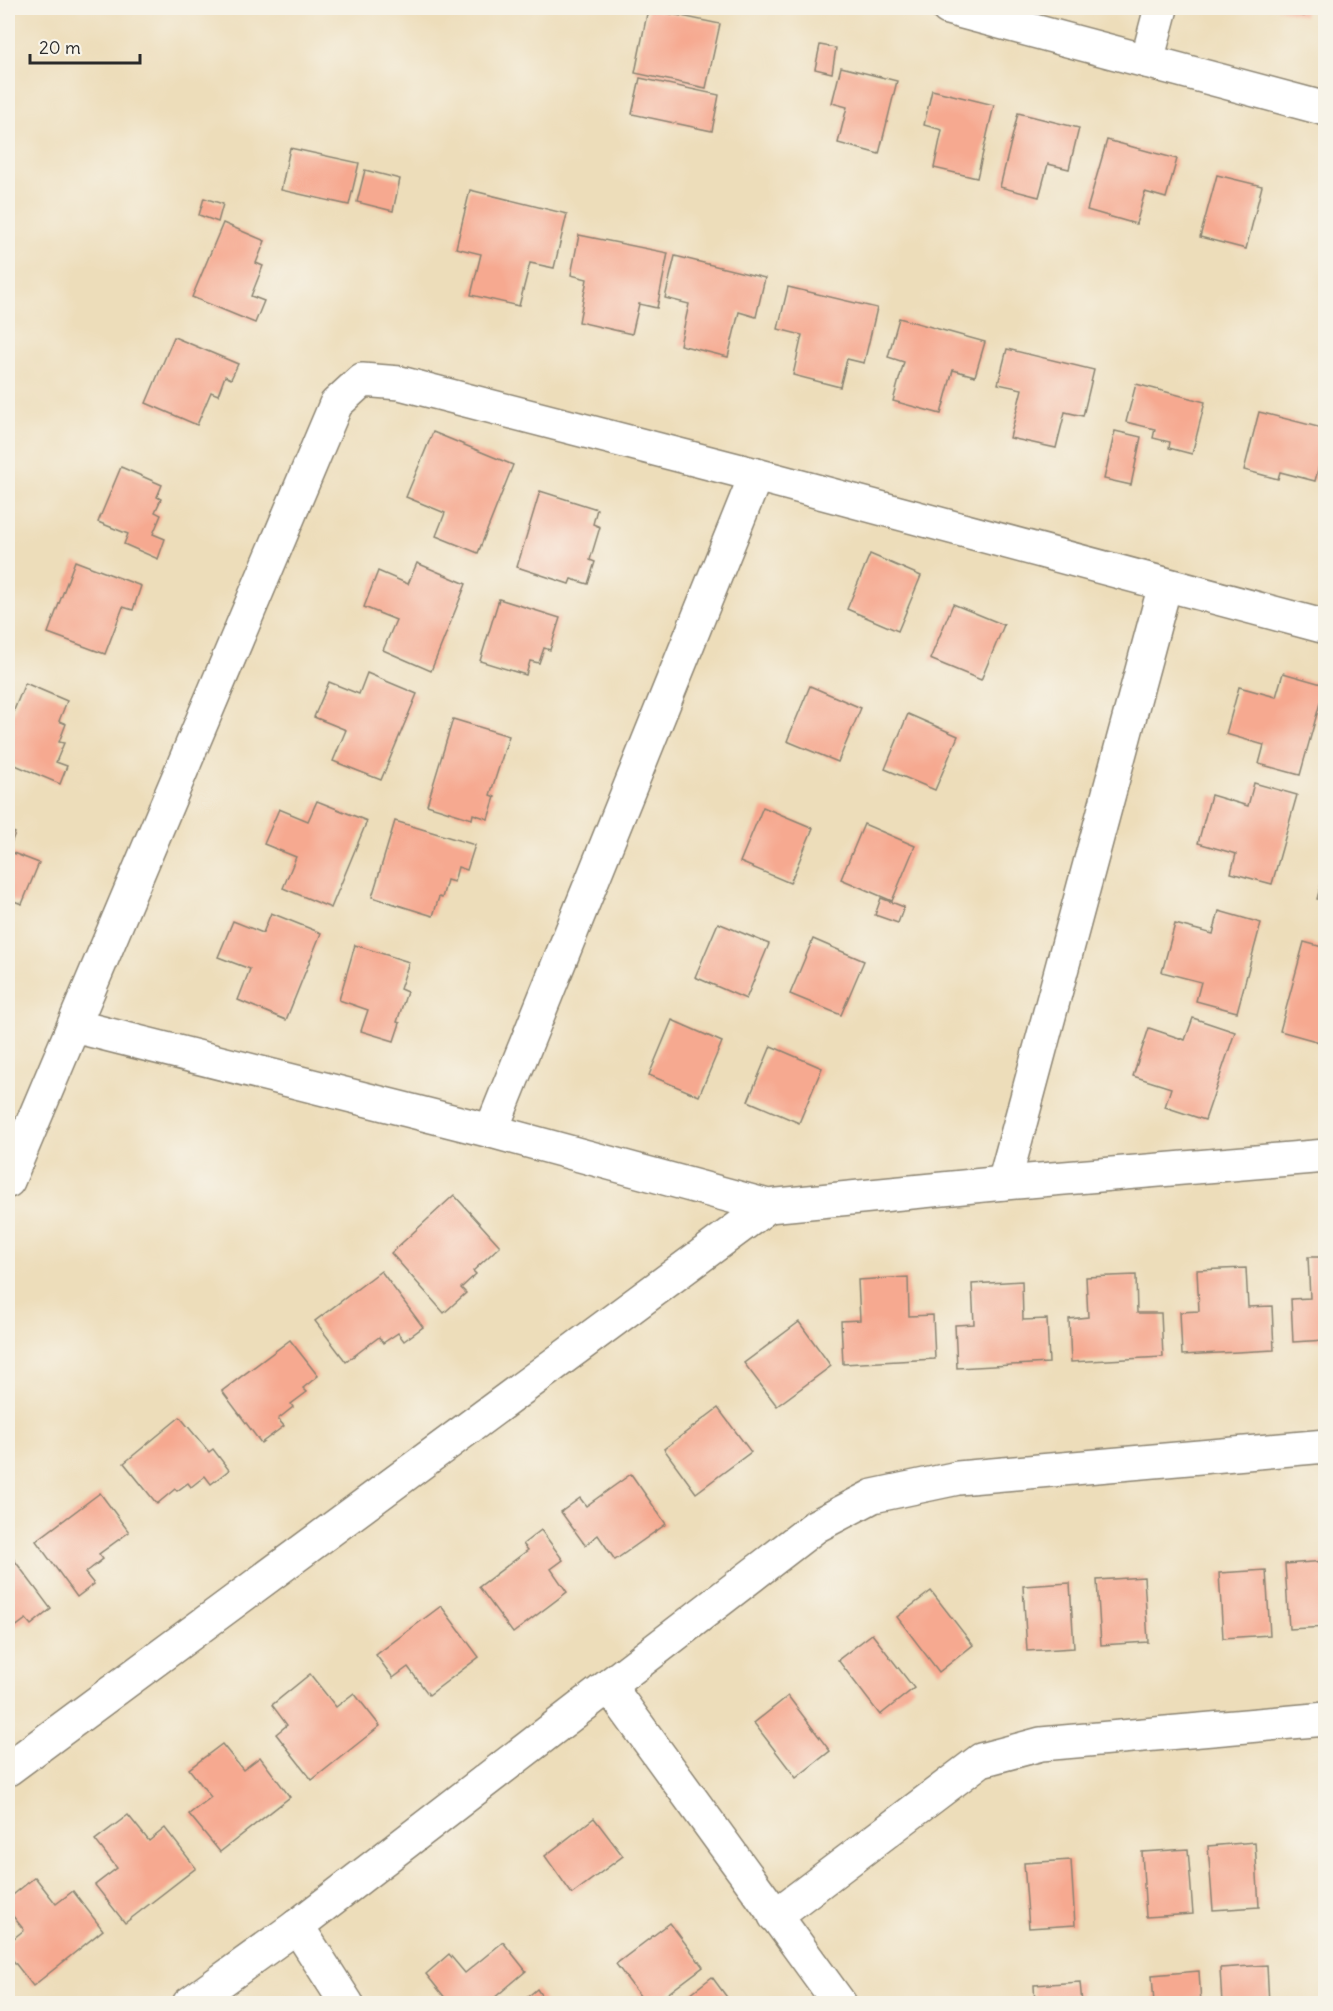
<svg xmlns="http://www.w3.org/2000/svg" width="1333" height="2011" font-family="Delius,sans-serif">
  <rect width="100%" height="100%" fill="#f7f3e8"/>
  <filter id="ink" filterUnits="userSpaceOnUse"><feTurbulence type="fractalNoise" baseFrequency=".0167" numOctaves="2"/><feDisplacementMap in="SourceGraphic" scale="12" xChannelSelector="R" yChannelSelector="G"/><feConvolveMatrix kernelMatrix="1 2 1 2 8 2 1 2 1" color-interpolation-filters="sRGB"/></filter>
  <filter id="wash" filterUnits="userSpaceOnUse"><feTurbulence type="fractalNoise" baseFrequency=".008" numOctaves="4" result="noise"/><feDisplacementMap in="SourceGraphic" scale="24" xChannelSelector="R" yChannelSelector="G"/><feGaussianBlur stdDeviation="1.35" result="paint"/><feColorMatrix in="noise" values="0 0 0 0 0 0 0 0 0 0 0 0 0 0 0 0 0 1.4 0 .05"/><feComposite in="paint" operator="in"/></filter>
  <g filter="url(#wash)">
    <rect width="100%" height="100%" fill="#edddba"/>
    <g id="blocks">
      <g fill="#f6a990">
        <path d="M 1276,8 L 1306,8 L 1304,16 Z"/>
        <path d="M 648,9 L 720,24 L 706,88 L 635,73 Z"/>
        <path d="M 820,45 L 836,48 L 832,73 L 815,69 Z"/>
        <path d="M 841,67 L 897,81 L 879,154 L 838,143 L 847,107 L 832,103 Z"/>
        <path d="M 640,78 L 719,95 L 712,131 L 632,114 Z"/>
        <path d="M 932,90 L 994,105 L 977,178 L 934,168 L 942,130 L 924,125 Z"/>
        <path d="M 1018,113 L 1079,128 L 1069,169 L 1048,164 L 1039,197 L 1000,187 Z"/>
        <path d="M 1107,140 L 1177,159 L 1166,198 L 1145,192 L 1136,224 L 1087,210 Z"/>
        <path d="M 290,148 L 359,163 L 349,205 L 281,190 Z"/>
        <path d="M 365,170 L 400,179 L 393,211 L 357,202 Z"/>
        <path d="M 1217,175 L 1262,186 L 1246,249 L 1200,237 Z"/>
        <path d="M 470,190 L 567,214 L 554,268 L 530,263 L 519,306 L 471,295 L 481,254 L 456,248 Z"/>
        <path d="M 204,198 L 223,204 L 218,222 L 199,215 Z"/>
        <path d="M 223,223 L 265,241 L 256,263 L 263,266 L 251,296 L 264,301 L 255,323 L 192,297 Z"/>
        <path d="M 579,235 L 668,253 L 657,308 L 639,304 L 632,334 L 579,322 L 587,279 L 571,275 Z"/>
        <path d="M 675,256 L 765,278 L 756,317 L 739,312 L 728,357 L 680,345 L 689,304 L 665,298 Z"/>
        <path d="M 788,287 L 877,308 L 864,363 L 847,359 L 840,387 L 793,375 L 802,335 L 778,329 Z"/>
        <path d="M 899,318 L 985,342 L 975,376 L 953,370 L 941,414 L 893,401 L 904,362 L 888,357 Z"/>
        <path d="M 174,337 L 238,364 L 231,379 L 225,376 L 218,395 L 211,392 L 197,425 L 146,403 Z"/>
        <path d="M 1007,349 L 1094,370 L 1083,416 L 1065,412 L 1056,448 L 1010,438 L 1022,389 L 998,384 Z"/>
        <path d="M 1136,384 L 1205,402 L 1192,454 L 1169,448 L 1170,442 L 1153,438 L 1155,429 L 1126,422 Z"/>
        <path d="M 1259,412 L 1326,429 L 1326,439 L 1315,481 L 1280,472 L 1278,479 L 1244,470 Z"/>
        <path d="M 1115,431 L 1141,437 L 1131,485 L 1104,479 Z"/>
        <path d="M 433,432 L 513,465 L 478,553 L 436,536 L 445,513 L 406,497 Z"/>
        <path d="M 121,467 L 162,485 L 157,497 L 161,499 L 155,512 L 161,515 L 153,534 L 165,539 L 158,559 L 124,544 L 128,534 L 98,522 Z"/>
        <path d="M 540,491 L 597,509 L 593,524 L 600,527 L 590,560 L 595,562 L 588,584 L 571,579 L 569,584 L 517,567 Z"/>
        <path d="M 870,554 L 921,576 L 898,631 L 847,609 Z"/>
        <path d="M 75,561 L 141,586 L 133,610 L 123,607 L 105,654 L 48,633 Z"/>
        <path d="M 417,563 L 466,584 L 431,671 L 383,650 L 396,620 L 364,607 L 378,571 L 408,584 Z"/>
        <path d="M 499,599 L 560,618 L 550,650 L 544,648 L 539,663 L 530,661 L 526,675 L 480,661 Z"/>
        <path d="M 953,604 L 1004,625 L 981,680 L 930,659 Z"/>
        <path d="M 367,673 L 417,694 L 381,780 L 333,761 L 346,730 L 314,717 L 329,682 L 359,694 Z"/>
        <path d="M 1283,673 L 1325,685 L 1300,775 L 1259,764 L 1264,745 L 1226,734 L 1239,687 L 1276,697 Z"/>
        <path d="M 25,683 L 67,701 L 59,721 L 66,724 L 59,742 L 64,743 L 56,762 L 67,766 L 60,784 L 8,762 L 8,725 Z"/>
        <path d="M 810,686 L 861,708 L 838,762 L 787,741 Z"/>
        <path d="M 908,714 L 958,736 L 935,790 L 885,769 Z"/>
        <path d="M 453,719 L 509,736 L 490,795 L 495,797 L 488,819 L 473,814 L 472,819 L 427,805 Z"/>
        <path d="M 1254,783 L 1297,795 L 1272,884 L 1231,873 L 1236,854 L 1198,843 L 1211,795 L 1248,806 Z"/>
        <path d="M 317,801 L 367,821 L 331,908 L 283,888 L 296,857 L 264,844 L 279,809 L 308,821 Z"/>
        <path d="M 763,807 L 813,828 L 790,883 L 740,862 Z"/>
        <path d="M 395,821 L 475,845 L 467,870 L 458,867 L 454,882 L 447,880 L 442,898 L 439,897 L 433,916 L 372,897 Z"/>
        <path d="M 864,824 L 915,846 L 892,901 L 841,879 Z"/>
        <path d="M 8,830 L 15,833 L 8,851 L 39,863 L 22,904 L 8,899 Z"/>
        <path d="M 1325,870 L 1326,870 L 1326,901 L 1317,899 Z"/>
        <path d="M 881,898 L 904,907 L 898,923 L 875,915 Z"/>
        <path d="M 1219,911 L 1261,923 L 1237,1012 L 1196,1001 L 1201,982 L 1162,972 L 1175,924 L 1213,934 Z"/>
        <path d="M 271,913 L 321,933 L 286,1020 L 238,1000 L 250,969 L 218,957 L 233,921 L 263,933 Z"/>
        <path d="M 718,923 L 769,944 L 746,999 L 695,977 Z"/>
        <path d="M 813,939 L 864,961 L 841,1015 L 790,994 Z"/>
        <path d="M 1304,942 L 1326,948 L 1326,1033 L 1323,1043 L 1280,1031 Z"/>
        <path d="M 355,945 L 409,962 L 400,989 L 407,992 L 397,1022 L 400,1023 L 394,1041 L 361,1031 L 368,1010 L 339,1000 Z"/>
        <path d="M 1193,1018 L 1235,1032 L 1205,1120 L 1165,1107 L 1171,1088 L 1133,1076 L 1149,1028 L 1185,1040 Z"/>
        <path d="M 672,1020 L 722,1042 L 699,1096 L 649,1075 Z"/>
        <path d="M 771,1046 L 822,1068 L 799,1123 L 748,1101 Z"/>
        <path d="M 454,1195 L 500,1246 L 473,1271 L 476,1274 L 461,1288 L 466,1293 L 444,1313 L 391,1253 Z"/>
        <path d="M 1308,1257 L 1326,1257 L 1326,1340 L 1293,1342 L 1291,1299 L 1310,1298 Z"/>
        <path d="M 1246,1268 L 1248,1307 L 1272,1306 L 1274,1350 L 1182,1355 L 1180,1312 L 1199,1311 L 1197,1270 Z"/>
        <path d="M 381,1271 L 423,1327 L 404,1341 L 398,1333 L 383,1343 L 379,1337 L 346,1362 L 315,1321 Z"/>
        <path d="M 1136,1275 L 1137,1313 L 1161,1313 L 1163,1357 L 1071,1362 L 1069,1319 L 1088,1317 L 1086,1277 Z"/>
        <path d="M 908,1277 L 909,1316 L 933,1315 L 935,1359 L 843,1364 L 841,1321 L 860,1320 L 858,1280 Z"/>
        <path d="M 1022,1281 L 1023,1320 L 1047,1319 L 1049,1363 L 957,1368 L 955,1325 L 974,1324 L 972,1284 Z"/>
        <path d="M 799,1322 L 831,1366 L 777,1406 L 744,1363 Z"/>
        <path d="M 290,1340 L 318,1376 L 303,1388 L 307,1392 L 291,1404 L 293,1407 L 278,1419 L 284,1426 L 261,1443 L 222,1391 Z"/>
        <path d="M 718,1408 L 751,1452 L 696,1493 L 664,1449 Z"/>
        <path d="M 180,1417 L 209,1452 L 213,1449 L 229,1470 L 211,1484 L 205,1476 L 191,1487 L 188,1483 L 177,1491 L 175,1489 L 157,1504 L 124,1463 Z"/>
        <path d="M 631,1474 L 666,1524 L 615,1560 L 598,1535 L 585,1545 L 561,1512 L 580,1498 L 586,1506 Z"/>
        <path d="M 100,1493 L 129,1532 L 99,1554 L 103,1559 L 85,1573 L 94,1584 L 77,1597 L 36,1541 Z"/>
        <path d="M 541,1530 L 563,1560 L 551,1569 L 567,1592 L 513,1633 L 479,1587 L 528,1550 L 523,1544 Z"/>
        <path d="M 9,1553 L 51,1609 L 31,1625 L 26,1619 L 11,1630 L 8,1628 Z"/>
        <path d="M 1326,1561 L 1326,1627 L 1289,1629 L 1285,1564 Z"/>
        <path d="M 1266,1570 L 1270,1635 L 1223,1638 L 1219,1573 Z"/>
        <path d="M 1144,1577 L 1148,1642 L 1101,1645 L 1097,1580 Z"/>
        <path d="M 1070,1583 L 1074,1648 L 1027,1651 L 1023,1586 Z"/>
        <path d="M 931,1591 L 973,1645 L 939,1672 L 897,1617 Z"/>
        <path d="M 441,1606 L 479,1657 L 429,1695 L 408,1667 L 393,1678 L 376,1655 Z"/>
        <path d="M 872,1634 L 914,1688 L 880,1715 L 838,1660 Z"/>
        <path d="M 310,1674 L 336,1707 L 354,1693 L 380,1726 L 312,1780 L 276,1734 L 287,1725 L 272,1705 Z"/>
        <path d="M 788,1696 L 830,1751 L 796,1778 L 754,1723 Z"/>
        <path d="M 222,1744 L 243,1770 L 260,1757 L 290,1797 L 220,1852 L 189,1814 L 211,1797 L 189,1769 Z"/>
        <path d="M 128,1815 L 149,1841 L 165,1828 L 196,1868 L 125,1923 L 95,1885 L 117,1868 L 95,1840 Z"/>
        <path d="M 594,1818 L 623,1856 L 572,1894 L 545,1856 Z"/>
        <path d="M 1255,1842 L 1259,1907 L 1213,1910 L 1208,1846 Z"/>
        <path d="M 1188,1849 L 1193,1914 L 1146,1917 L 1142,1852 Z"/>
        <path d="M 1071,1860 L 1075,1925 L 1029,1928 L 1024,1863 Z"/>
        <path d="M 35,1877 L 56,1904 L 73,1891 L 103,1930 L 33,1986 L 8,1954 L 8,1943 L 24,1930 L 8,1910 L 8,1899 Z"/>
        <path d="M 670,1923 L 703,1967 L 654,2004 L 646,2004 L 616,1964 Z"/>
        <path d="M 503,1942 L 526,1971 L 487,2004 L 450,2004 L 426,1974 L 449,1954 L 465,1973 Z"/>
        <path d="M 1267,1965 L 1269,2004 L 1222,2004 L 1220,1968 Z"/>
        <path d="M 1199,1971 L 1201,2004 L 1154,2004 L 1152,1975 Z"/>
        <path d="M 712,1977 L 732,2004 L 677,2004 Z"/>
        <path d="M 1080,1982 L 1082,2004 L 1035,2004 L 1034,1985 Z"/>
        <path d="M 537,1989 L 547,2004 L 519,2004 Z"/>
      </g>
    </g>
  </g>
  <g filter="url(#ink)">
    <use href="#blocks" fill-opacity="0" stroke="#8c8472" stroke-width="1.5"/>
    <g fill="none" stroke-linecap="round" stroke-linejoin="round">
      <g stroke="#8c8472" stroke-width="36">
        <g id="street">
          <path d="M 948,8 L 1326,109"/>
          <path d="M 1147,61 L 1161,8"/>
          <path d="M 74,1026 L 491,1131 L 768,1206 L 1004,1183 L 1326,1156"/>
          <path d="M 491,1131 L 756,475"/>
          <path d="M 8,1181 L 336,404 L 362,380 L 400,383 L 756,475 L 1326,627"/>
          <path d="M 1004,1183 L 1165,585"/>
          <path d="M 609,1686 L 840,2004"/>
          <path d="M 8,1769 L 768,1206"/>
          <path d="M 775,1916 L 981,1760 L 1041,1744 L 1326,1719"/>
          <path d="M 297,1926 L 347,2004"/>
          <path d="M 189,2004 L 297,1926 L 816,1526 L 873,1496 L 958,1478 L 1326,1446"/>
        </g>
      </g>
      <use href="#street" stroke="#fff" stroke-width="33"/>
    </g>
  </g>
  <rect width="1333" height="2011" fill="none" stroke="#f7f3e8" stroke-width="30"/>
  <path d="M30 54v9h110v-9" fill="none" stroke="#2b2b2b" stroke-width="3"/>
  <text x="39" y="54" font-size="18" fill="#2b2b2b" stroke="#f7f3e8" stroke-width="4.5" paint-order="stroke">20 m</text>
</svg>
